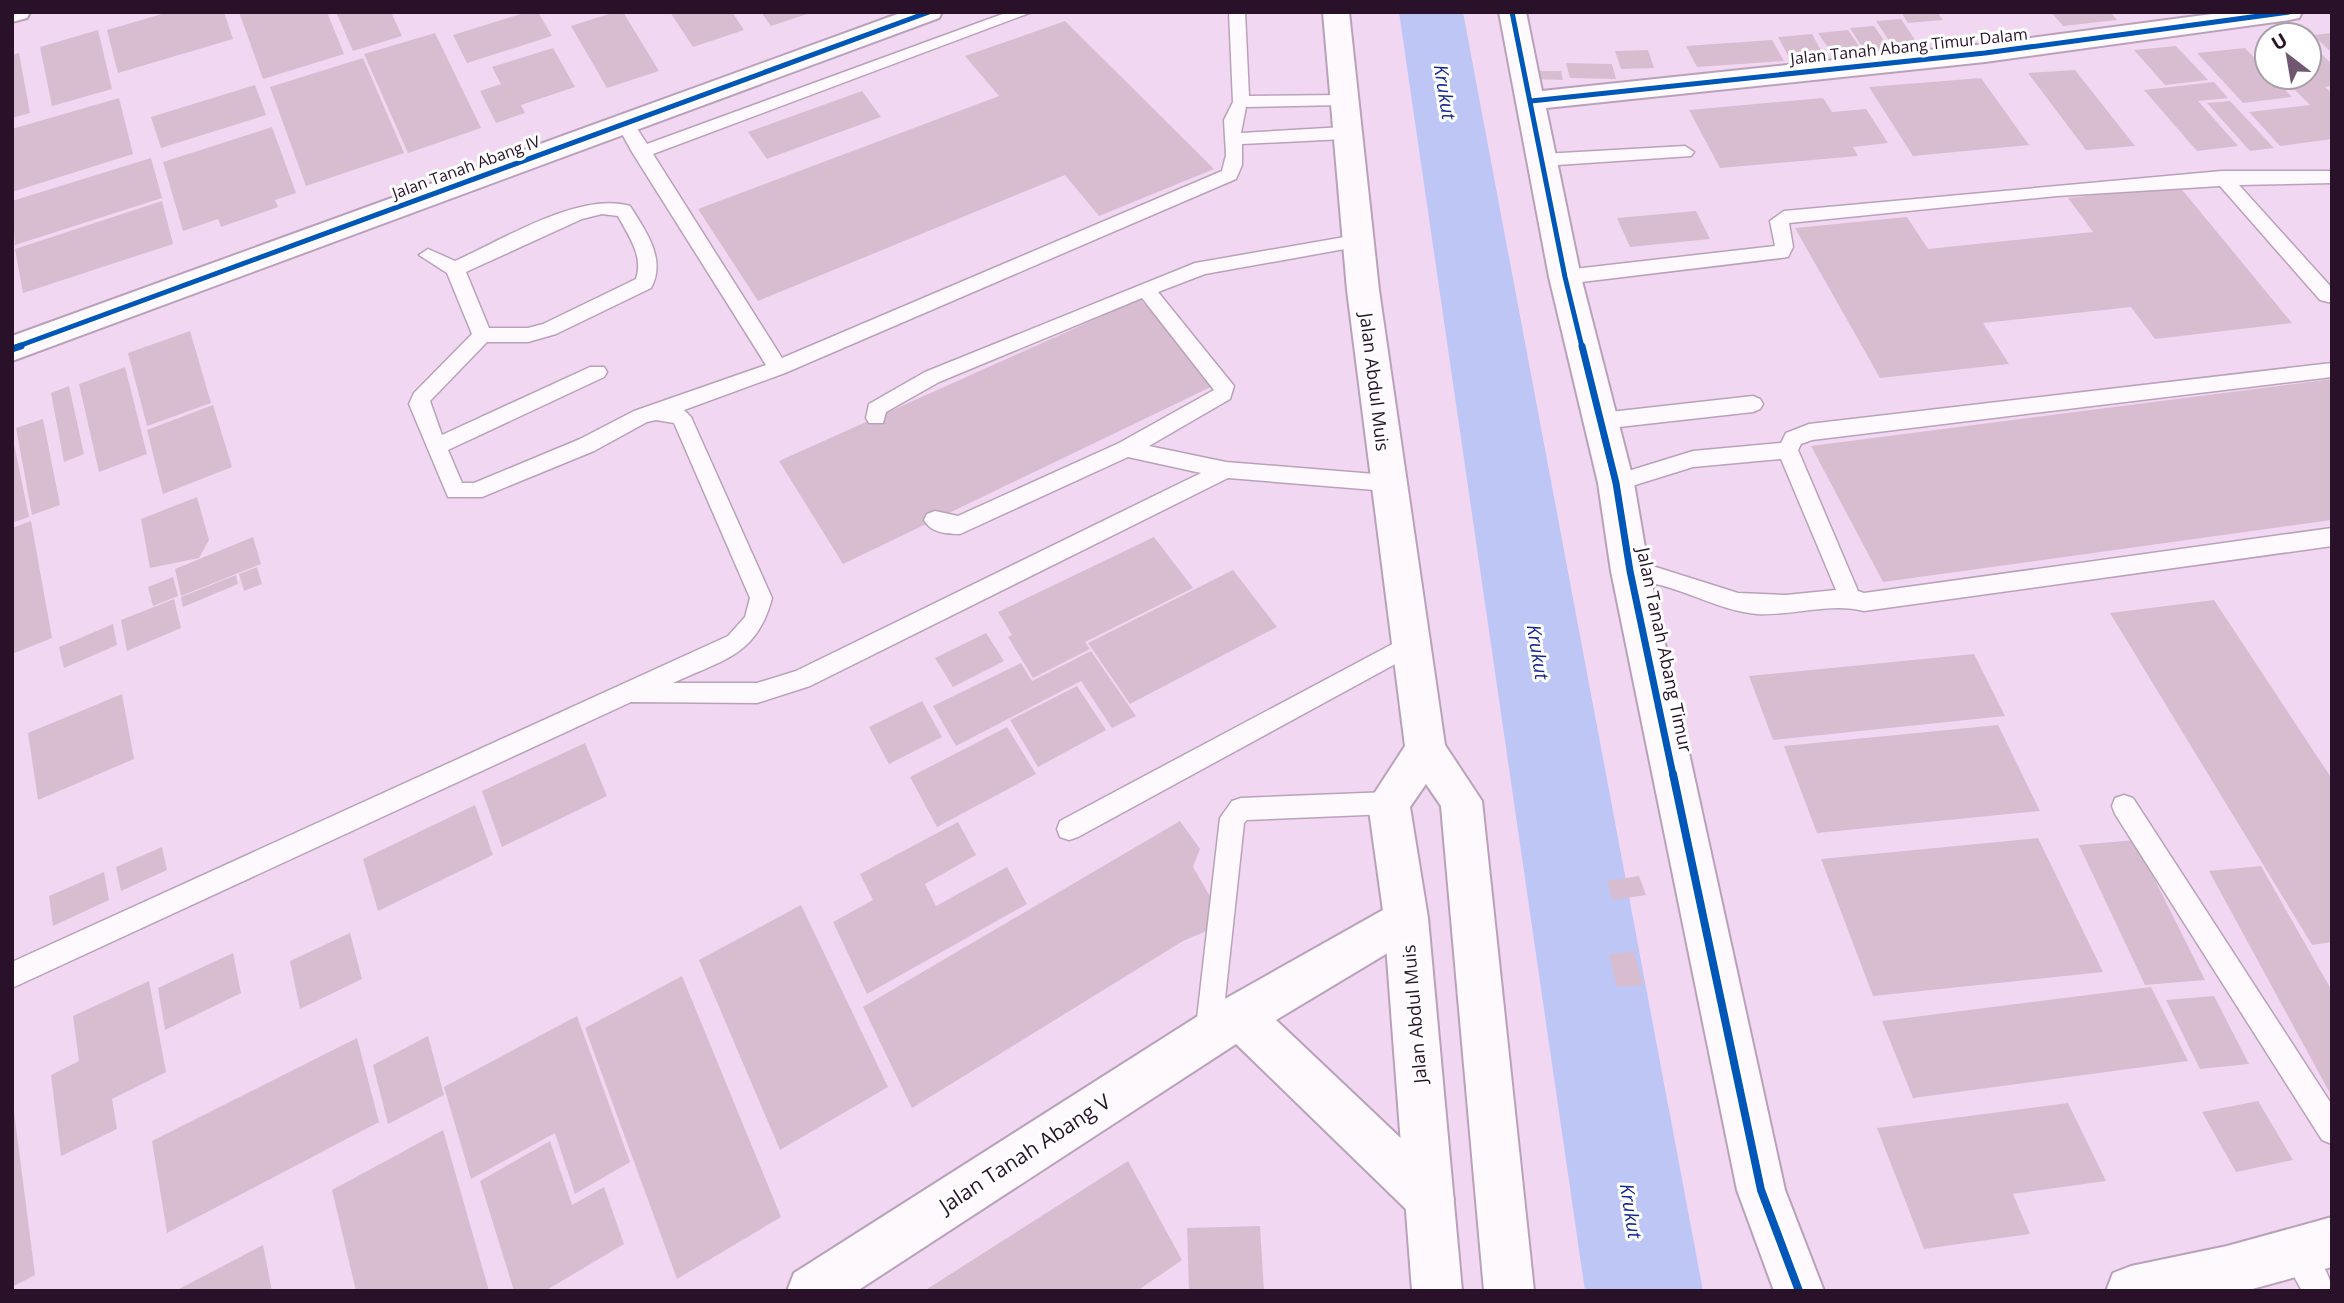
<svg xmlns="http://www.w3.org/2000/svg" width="2344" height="1303" font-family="'Open Sans',sans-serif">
  <rect width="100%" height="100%" fill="#f2d7f2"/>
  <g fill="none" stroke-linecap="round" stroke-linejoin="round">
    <path fill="#bec6f6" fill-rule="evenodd" d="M 1399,12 L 1463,12 L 1703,1291 L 1585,1291 Z"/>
  </g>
  <g fill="#d8bdd1">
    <path d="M 169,12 L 224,12 L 233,39 L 118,73 L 107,30 Z"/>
    <path d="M 239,12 L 327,12 L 344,54 L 263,79 Z"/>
    <path d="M 336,12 L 391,12 L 402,36 L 353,51 Z"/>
    <path d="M 527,12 L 538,12 L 552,36 L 467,63 L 453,35 Z"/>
    <path d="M 615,12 L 623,12 L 659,71 L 607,88 L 571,26 Z"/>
    <path d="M 670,12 L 732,12 L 744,30 L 693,47 Z"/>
    <path d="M 761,12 L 810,12 L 810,13 L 771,26 Z"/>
    <path d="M 1901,12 L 1937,12 L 1943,20 L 1908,23 Z"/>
    <path d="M 2051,12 L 2110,12 L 2117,20 L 2063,26 Z"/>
    <path d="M 1901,19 L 1921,49 L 1896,51 L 1876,21 Z"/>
    <path d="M 1065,21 L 1214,169 L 1099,216 L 1065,175 L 758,301 L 698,209 L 999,96 L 965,56 Z"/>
    <path d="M 1874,26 L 1891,51 L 1866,53 L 1850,28 Z"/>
    <path d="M 98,30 L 112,89 L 52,106 L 40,47 Z"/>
    <path d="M 1848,30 L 1865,55 L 1835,58 L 1818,33 Z"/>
    <path d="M 435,33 L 481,128 L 408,153 L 364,54 Z"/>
    <path d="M 2332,33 L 2332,53 L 2313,35 Z"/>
    <path d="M 1812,34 L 1825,58 L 1791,61 L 1778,37 Z"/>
    <path d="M 1772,40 L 1784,61 L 1697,67 L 1686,46 Z"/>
    <path d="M 2309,42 L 2332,64 L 2332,86 L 2325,87 L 2332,93 L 2332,139 L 2280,146 L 2249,112 L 2310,105 L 2282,77 L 2309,77 Z"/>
    <path d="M 2176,46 L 2208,80 L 2165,85 L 2134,50 Z"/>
    <path d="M 553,48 L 575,87 L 521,105 L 525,113 L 496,123 L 480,91 L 501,84 L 492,67 Z"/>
    <path d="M 2245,48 L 2267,71 L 2267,77 L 2273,77 L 2292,97 L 2243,103 L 2197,53 Z"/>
    <path d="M 1648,50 L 1654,68 L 1621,69 L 1615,51 Z"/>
    <path d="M 19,53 L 30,113 L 12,118 L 12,55 Z"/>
    <path d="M 363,58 L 404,153 L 306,186 L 270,87 Z"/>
    <path d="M 1566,63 L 1612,64 L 1616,79 L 1570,78 Z"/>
    <path d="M 2075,70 L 2135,146 L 2086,150 L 2028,73 Z"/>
    <path d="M 1527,71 L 1561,71 L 1563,80 L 1529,79 Z"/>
    <path d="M 1981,78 L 2029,145 L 1913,156 L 1869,87 Z"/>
    <path d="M 2214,82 L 2228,98 L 2198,101 L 2238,146 L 2197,151 L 2144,90 Z"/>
    <path d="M 255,85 L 266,115 L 161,148 L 151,117 Z"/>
    <path d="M 862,91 L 881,117 L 767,159 L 748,132 Z"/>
    <path d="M 119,98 L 133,154 L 12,192 L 12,129 Z"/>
    <path d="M 1823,98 L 1832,112 L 1866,109 L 1888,143 L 1853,147 L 1858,156 L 1720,168 L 1689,110 Z"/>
    <path d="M 2230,101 L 2274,148 L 2250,151 L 2207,103 Z"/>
    <path d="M 272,127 L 296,193 L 275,200 L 278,207 L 221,227 L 218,219 L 183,231 L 163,162 Z"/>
    <path d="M 151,158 L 162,198 L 15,245 L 12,201 Z"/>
    <path d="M 2179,186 L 2292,323 L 2155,339 L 2131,307 L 1983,323 L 2009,364 L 1880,378 L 1795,228 L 1907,217 L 1928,249 L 2093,232 L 2068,198 Z"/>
    <path d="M 162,201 L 173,244 L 23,293 L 15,249 Z"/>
    <path d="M 1696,211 L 1710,239 L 1630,247 L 1617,218 Z"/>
    <path d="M 1140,299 L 1215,385 L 843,564 L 779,461 Z"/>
    <path d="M 190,331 L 211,403 L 147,426 L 128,353 Z"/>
    <path d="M 125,367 L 147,454 L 99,472 L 79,384 Z"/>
    <path d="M 2332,379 L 2332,520 L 1883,582 L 1811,446 Z"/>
    <path d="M 69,386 L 84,454 L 64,462 L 51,393 Z"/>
    <path d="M 213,405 L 232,467 L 163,494 L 147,430 Z"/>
    <path d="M 43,419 L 60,505 L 32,515 L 16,428 Z"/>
    <path d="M 12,434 L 29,517 L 12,523 Z"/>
    <path d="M 197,497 L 209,540 L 199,558 L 150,568 L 141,519 Z"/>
    <path d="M 31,521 L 52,638 L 12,654 L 12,528 Z"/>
    <path d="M 253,537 L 261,564 L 181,596 L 175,569 Z"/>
    <path d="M 1154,537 L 1193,588 L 1085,642 L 1090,649 L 1033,678 L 1008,637 L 1012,635 L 998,612 Z"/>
    <path d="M 257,567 L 262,584 L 244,591 L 239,574 Z"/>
    <path d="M 1233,570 L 1277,627 L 1130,704 L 1088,643 Z"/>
    <path d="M 236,575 L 238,584 L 183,607 L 181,597 Z"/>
    <path d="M 173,577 L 178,596 L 153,606 L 148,587 Z"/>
    <path d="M 174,599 L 181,628 L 127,651 L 121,620 Z"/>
    <path d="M 2214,600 L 2332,779 L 2332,942 L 2312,945 L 2110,613 Z"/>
    <path d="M 113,624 L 117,645 L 64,668 L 59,647 Z"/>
    <path d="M 986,633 L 1004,661 L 953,687 L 935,658 Z"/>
    <path d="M 1091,651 L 1136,716 L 1112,728 L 1081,681 L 956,746 L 933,706 L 1021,663 L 1032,681 Z"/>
    <path d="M 1974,654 L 2005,716 L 1773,740 L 1749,676 Z"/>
    <path d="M 1077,686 L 1106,730 L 1038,767 L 1010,720 Z"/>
    <path d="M 122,694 L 134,759 L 38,800 L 28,733 Z"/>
    <path d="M 922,701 L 942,737 L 889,764 L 869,727 Z"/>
    <path d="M 1998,725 L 2040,811 L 1817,833 L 1784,746 Z"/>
    <path d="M 1007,727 L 1036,774 L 937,827 L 910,777 Z"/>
    <path d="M 585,743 L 607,796 L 502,847 L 482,791 Z"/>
    <path d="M 475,805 L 493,855 L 378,911 L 363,859 Z"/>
    <path d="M 1180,821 L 1200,849 L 1193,867 L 1211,898 L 1209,930 L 1183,941 L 912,1108 L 863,1007 Z"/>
    <path d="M 958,822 L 976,855 L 925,884 L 936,906 L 1007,867 L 1027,904 L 867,994 L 833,922 L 873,900 L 860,874 Z"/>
    <path d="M 2038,838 L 2103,972 L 1873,996 L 1821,859 Z"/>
    <path d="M 2135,840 L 2205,980 L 2145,985 L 2079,845 Z"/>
    <path d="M 162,847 L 167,870 L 121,891 L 116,867 Z"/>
    <path d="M 2261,866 L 2332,991 L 2332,1097 L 2209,871 Z"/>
    <path d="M 104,872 L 109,900 L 53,926 L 49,896 Z"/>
    <path d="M 1639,876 L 1646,895 L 1613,900 L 1607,881 Z"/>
    <path d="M 801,905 L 888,1087 L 780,1150 L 699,960 Z"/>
    <path d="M 350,933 L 362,979 L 300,1009 L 290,961 Z"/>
    <path d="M 1634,952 L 1643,985 L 1617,987 L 1609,954 Z"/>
    <path d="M 233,953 L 241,993 L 165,1030 L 158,988 Z"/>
    <path d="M 682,976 L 781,1217 L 677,1279 L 585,1028 Z"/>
    <path d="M 149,981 L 166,1072 L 112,1099 L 117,1129 L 61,1156 L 51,1075 L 79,1061 L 73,1016 Z"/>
    <path d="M 2151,987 L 2188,1061 L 1913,1098 L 1882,1021 Z"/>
    <path d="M 2214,996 L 2249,1064 L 2200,1069 L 2166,1000 Z"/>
    <path d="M 577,1016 L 630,1162 L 575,1194 L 555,1133 L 471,1179 L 444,1087 Z"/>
    <path d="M 428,1036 L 444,1095 L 388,1124 L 373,1065 Z"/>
    <path d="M 357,1038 L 379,1122 L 167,1233 L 152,1141 Z"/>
    <path d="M 12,1096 L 35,1275 L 12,1287 Z"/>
    <path d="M 2258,1101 L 2293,1160 L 2236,1172 L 2202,1112 Z"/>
    <path d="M 2068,1103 L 2106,1181 L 2013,1194 L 2030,1234 L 1924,1249 L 1877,1128 Z"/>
    <path d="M 443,1130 L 489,1291 L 356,1291 L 332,1190 Z"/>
    <path d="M 550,1141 L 572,1205 L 604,1187 L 624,1244 L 545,1291 L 514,1291 L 480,1181 Z"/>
    <path d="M 1128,1161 L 1182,1260 L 1137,1291 L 924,1291 Z"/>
    <path d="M 1260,1226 L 1264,1291 L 1189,1291 L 1187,1228 Z"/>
    <path d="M 263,1245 L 272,1291 L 180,1291 L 179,1289 Z"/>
  </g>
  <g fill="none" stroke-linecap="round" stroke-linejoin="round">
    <g stroke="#b9a2b9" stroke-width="3">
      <g id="lane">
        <path d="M 1008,12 L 1032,12 L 653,154 L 782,358 L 1222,171 L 1226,155 L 1224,120 L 1233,102 L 1229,12 L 1245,12 L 1249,96 L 1342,95 L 1350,100 L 1342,105 L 1246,107 L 1241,133 L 1344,127 L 1353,133 L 1344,139 L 1242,144 L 1242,165 L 1236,179 L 785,373 L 684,410 L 691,417 L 772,598 C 757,656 722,660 673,683 L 757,683 L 796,671 L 1201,473 L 1128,457 L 960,534 C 947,534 931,533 924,520 L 927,514 L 935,511 L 958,516 L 1119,443 L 1214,390 L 1142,298 L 939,382 L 886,412 L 883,423 L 869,423 L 866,418 L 869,404 L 925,372 L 1195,263 L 1356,235 L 1365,241 L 1356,247 L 1205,274 L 1158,292 L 1234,386 L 1230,399 L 1149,446 L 1226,462 L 1387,475 L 1394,477 L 1397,483 L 1394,489 L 1387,491 L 1228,478 L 810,686 L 757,703 L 631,702 L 12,988 L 12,962 L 728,636 L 745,617 L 750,598 L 674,423 L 656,420 L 647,422 L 594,451 L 482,497 L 448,497 L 409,404 L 414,393 L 472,334 L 447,273 L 419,255 L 428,249 L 455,261 C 502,240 580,191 630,206 C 645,230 667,259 651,288 L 556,334 L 528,342 L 487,342 L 430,401 L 442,435 L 590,367 L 604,367 L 607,372 L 604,377 L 448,450 L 462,483 L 474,483 L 580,439 L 634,411 L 766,365 L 632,152 L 616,123 L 619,119 L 631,119 L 647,144 ZM 602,214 L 618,216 C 628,235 644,256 636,279 L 543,324 L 528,328 L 489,328 L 466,272 L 582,219 Z"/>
        <path d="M 1685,146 L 1694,152 L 1691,156 L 1543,166 L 1534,160 L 1543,154 Z"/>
        <path d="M 2222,171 L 2332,171 L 2332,183 L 2239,185 L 2332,288 L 2332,303 L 2320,300 L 2220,186 L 2057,196 L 1789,223 L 1793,247 L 1788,257 L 1781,258 L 1565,284 L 1556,277 L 1565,270 L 1775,246 L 1770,221 L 1784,211 Z"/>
        <path d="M 2332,363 L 2332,377 L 1812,440 L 1801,444 L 1798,450 L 1858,591 L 1864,593 L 2332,528 L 2332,546 L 1864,611 C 1831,602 1792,616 1757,614 C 1724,611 1696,595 1664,586 C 1651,582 1636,582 1622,577 L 1619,571 L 1622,565 L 1643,563 L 1738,593 L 1786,595 L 1836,590 L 1781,459 L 1693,467 L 1616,491 L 1609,489 L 1606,483 L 1609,477 L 1693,451 L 1781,443 L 1786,433 L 1809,424 Z"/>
        <path d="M 1753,396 L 1760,399 L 1763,404 L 1760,409 L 1753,412 L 1601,429 L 1594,426 L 1591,421 L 1594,416 L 1601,413 Z"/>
        <path d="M 1413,633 L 1421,636 L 1424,643 L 1421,650 L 1078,837 L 1069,840 L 1060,837 L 1057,829 L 1060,821 Z"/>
        <path d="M 1389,792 L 1398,795 L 1401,803 L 1398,811 L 1389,814 L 1247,820 L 1244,823 L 1221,1036 L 1217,1045 L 1208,1049 L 1199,1045 L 1195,1036 L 1220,818 L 1232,801 L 1241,798 Z"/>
        <path d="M 2124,795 L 2133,798 L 2332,1105 L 2332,1144 L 2322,1140 L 2115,814 L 2112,806 L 2115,798 Z"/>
        <path d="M 2295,1236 C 2311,1243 2331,1273 2332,1291 L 2302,1291 L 2280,1251 L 2285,1241 Z"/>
      </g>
    </g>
    <g stroke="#b9a2b9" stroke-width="4">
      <g id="street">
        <path d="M 12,12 L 30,12 L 27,18 L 12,22 Z"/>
        <path d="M 903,12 L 942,12 L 939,18 L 12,361 L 12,336 Z"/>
        <path d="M 1499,12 L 1526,12 L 1542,91 L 1985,44 L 2227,12 L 2302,12 L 2299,18 L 2289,20 L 1985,62 L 1546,108 L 1581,277 L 1634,483 L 1649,571 L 1785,1190 L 1824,1291 L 1774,1291 L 1737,1190 L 1611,571 L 1598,483 L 1549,277 Z"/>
        <path d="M 1406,897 L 1421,903 L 1428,918 L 1421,933 L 1276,1020 L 1447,1182 L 1454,1199 L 1447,1216 L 1430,1223 L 1413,1216 L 1236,1044 L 857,1291 L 787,1291 L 794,1273 L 1223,1000 Z"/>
      </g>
    </g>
    <g stroke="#b9a2b9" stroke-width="4">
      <g id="secondary">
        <path d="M 1323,12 L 1349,12 L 1379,290 L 1445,745 L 1482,801 L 1534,1291 L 1484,1291 L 1441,806 L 1426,784 L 1410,807 L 1428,918 L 1462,1291 L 1412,1291 L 1384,918 L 1368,803 L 1405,746 L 1347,290 Z"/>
        <path d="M 2332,1217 L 2332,1267 L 2245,1291 L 2106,1291 L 2113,1273 L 2131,1266 L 2227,1246 Z"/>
      </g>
    </g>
    <use href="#lane" fill="#fdf9fd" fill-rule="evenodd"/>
    <use href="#street" fill="#fdf9fd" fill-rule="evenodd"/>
    <use href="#secondary" fill="#fdf9fd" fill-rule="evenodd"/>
    <g stroke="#fff" stroke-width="9">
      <g id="cycleway-far2">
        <path d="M 1512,12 L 1565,277 L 1582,347"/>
        <path d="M 1531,101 L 1985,53 L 2289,12"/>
        <path d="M 16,347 L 929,12"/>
      </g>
    </g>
    <g stroke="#fff" stroke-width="11">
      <g id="cycleway-far1">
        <path d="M 1582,346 L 1616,483 L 1630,571 L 1673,775"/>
        <path d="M 12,349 L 21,346"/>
      </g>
    </g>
    <g stroke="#fff" stroke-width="12">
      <path id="cycleway" d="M 1673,774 L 1761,1190 L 1799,1291"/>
    </g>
    <use href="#cycleway-far2" stroke="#0057b8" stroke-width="5"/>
    <use href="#cycleway-far1" stroke="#0057b8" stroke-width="7"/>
    <use href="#cycleway" stroke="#0057b8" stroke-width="8"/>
  </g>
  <g text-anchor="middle" stroke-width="6" stroke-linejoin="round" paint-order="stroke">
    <g font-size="16" fill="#291229" stroke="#fff">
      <text transform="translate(1909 46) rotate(-6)" y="6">Jalan Tanah Abang Timur Dalam</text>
      <text transform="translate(466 167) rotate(-20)" y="6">Jalan Tanah Abang IV</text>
    </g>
    <g font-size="18" fill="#291229" stroke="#fff">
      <text transform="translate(1374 382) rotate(83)" y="6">Jalan Abdul Muis</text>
      <text transform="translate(1664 650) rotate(78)" y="6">Jalan Tanah Abang Timur</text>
      <text transform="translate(1415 1014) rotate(-95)" y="6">Jalan Abdul Muis</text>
    </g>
    <g font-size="19" font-style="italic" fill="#142690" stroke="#fff">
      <text transform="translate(1445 92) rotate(81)" y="7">Krukut</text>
      <text transform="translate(1538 652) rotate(81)" y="7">Krukut</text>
      <text transform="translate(1631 1211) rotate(81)" y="7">Krukut</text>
    </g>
    <g font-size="21" fill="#291229" stroke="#fff">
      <text transform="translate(1025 1154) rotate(-33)" y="7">Jalan Tanah Abang V</text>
    </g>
  </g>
  <rect width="2344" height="1303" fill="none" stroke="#291229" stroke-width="28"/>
  <g transform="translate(2288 56) rotate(329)"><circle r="33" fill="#ffffff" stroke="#a9a0a9" stroke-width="2"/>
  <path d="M0-5L12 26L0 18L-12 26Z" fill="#6f576f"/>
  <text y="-10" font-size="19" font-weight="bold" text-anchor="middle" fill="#291229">U</text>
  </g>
</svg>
